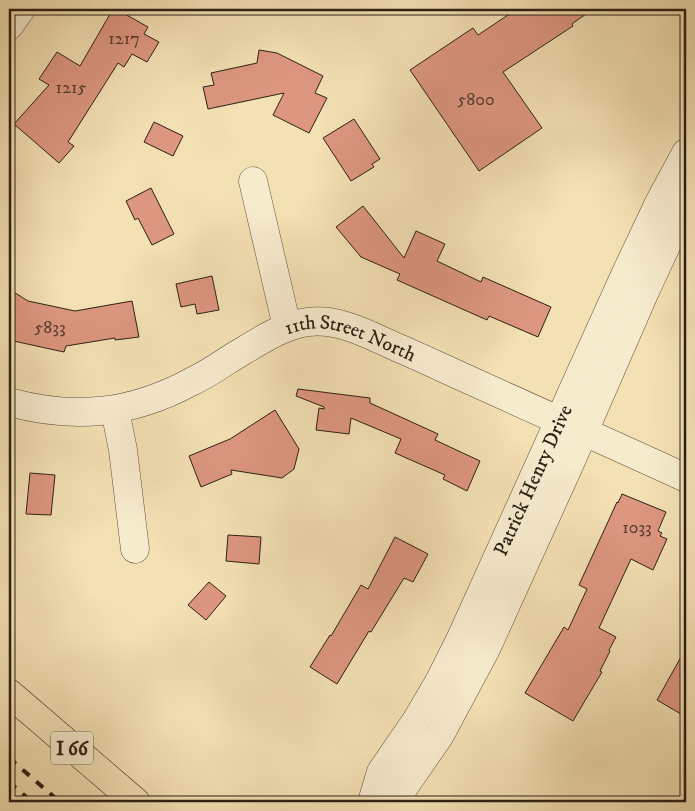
<svg xmlns="http://www.w3.org/2000/svg" width="695" height="811" font-family="'IM FELL DW Pica',serif">
  <rect width="100%" height="100%" fill="#f3e0b3"/>
  <filter id="stains"><feTurbulence type="fractalNoise" baseFrequency=".004" numOctaves="4"/><feColorMatrix values="0 0 0 0 .2 0 0 0 0 .09 0 0 0 0 .02 0 0 0 .5 -.17"/></filter>
  <radialGradient id="worn" r=".72"><stop offset=".6" stop-color="#630" stop-opacity="0"/><stop offset="1" stop-color="#630" stop-opacity=".3"/></radialGradient>
  <g fill="#dd9680" stroke="#2b2015">
    <path d="M 113,9 L 116,9 L 148,27 L 144,34 L 159,42 L 147,62 L 132,54 L 124,67 L 118,63 L 68,142 L 74,146 L 59,163 L 14,124 L 49,85 L 39,79 L 57,52 L 80,66 Z"/>
    <path d="M 517,9 L 593,9 L 572,24 L 573,26 L 503,72 L 542,128 L 479,171 L 410,70 L 473,28 L 478,35 Z"/>
    <path d="M 259,50 L 277,53 L 323,76 L 315,93 L 327,98 L 309,133 L 273,115 L 284,93 L 208,109 L 203,87 L 214,85 L 211,73 L 257,63 Z"/>
    <path d="M 354,119 L 380,159 L 372,164 L 374,167 L 351,181 L 323,138 Z"/>
    <path d="M 154,122 L 183,136 L 173,156 L 144,142 Z"/>
    <path d="M 151,188 L 174,234 L 152,245 L 138,218 L 135,220 L 126,201 Z"/>
    <path d="M 363,206 L 404,258 L 416,231 L 445,244 L 437,261 L 481,282 L 483,277 L 551,307 L 538,337 L 489,316 L 487,320 L 397,280 L 400,274 L 361,257 L 336,227 Z"/>
    <path d="M 212,276 L 219,310 L 197,314 L 195,304 L 181,307 L 176,284 Z"/>
    <path d="M 9,289 L 28,301 L 75,311 L 132,301 L 139,337 L 115,340 L 115,338 L 66,346 L 64,352 L 9,340 Z"/>
    <path d="M 298,389 L 370,398 L 370,403 L 438,434 L 435,440 L 480,461 L 467,491 L 443,479 L 445,475 L 395,453 L 401,439 L 351,418 L 349,434 L 316,430 L 319,408 L 324,409 L 324,407 L 296,396 Z"/>
    <path d="M 275,410 L 299,449 L 294,469 L 282,478 L 231,470 L 232,474 L 201,487 L 189,456 L 230,439 Z"/>
    <path d="M 30,473 L 55,475 L 51,515 L 26,514 Z"/>
    <path d="M 622,494 L 666,512 L 658,531 L 662,533 L 660,536 L 667,539 L 653,570 L 631,559 L 599,628 L 616,637 L 609,650 L 610,651 L 600,671 L 602,672 L 573,721 L 525,693 L 564,627 L 568,630 L 587,589 L 579,585 L 617,502 L 618,503 Z"/>
    <path d="M 228,535 L 261,537 L 259,564 L 226,561 Z"/>
    <path d="M 395,537 L 428,554 L 413,582 L 404,578 L 371,632 L 369,631 L 337,684 L 310,667 L 330,635 L 331,636 L 361,585 L 368,589 Z"/>
    <path d="M 209,582 L 226,596 L 206,620 L 188,605 Z"/>
    <path d="M 686,648 L 686,717 L 657,700 Z"/>
  </g>
  <g fill="none" stroke-linecap="round" stroke-linejoin="round">
    <g stroke="#5d503c" stroke-width="29">
      <g id="minor">
        <path d="M 9,26 L 21,9"/>
        <path d="M 253,181 L 287,327"/>
        <path id="s1" d="M 9,402 C 75,420 131,414 191,382 C 206,375 219,366 233,357 C 255,344 282,325 308,322 C 338,318 367,334 394,346 C 422,358 449,371 476,383 C 546,415 617,446 686,478"/>
        <path d="M 115,410 L 123,450 L 135,549"/>
        <path id="s2" d="M 372,802 L 381,772 L 416,721 L 440,680 L 461,638 L 625,275 L 659,203 L 686,153"/>
        <path d="M 385,802 L 404,787 L 440,735 L 486,649 L 571,461 L 647,287 L 686,203"/>
      </g>
    </g>
    <g stroke="#2b2015" stroke-width="29">
      <path id="highway" d="M 9,693 L 136,802"/>
    </g>
    <use href="#minor" stroke="#f7ebce" stroke-width="28"/>
    <use href="#highway" stroke="#f3e0b3" stroke-width="28"/>
    <g stroke="#2b2015" stroke-width="4" stroke-dasharray="9 9" stroke-linecap="butt">
      <path d="M 9,758 L 60,802"/>
      <path d="M 9,782 L 32,802"/>
    </g>
  </g>
  <g text-anchor="middle" stroke-width="5" stroke-linejoin="round" paint-order="stroke">
    <g font-size="18" fill="#583e30">
      <text x="124" y="44">1217</text>
      <text x="71" y="93">1215</text>
      <text x="476" y="105">5800</text>
      <text x="50" y="333">5833</text>
      <text x="637" y="533">1033</text>
    </g>
    <rect fill="#f7ebce" stroke="#685d4c" stroke-width="1" x="51" y="731.5" width="42" height="33" rx="4"/>
    <g font-size="19" font-weight="bold" fill="#2b2015">
      <text x="72" y="755">I 66</text>
    </g>
    <g font-size="20" fill="#2b2015" stroke="#f7ebce">
      <text dy="7" stroke="none"><textPath href="#s1" startOffset="365">11th Street North</textPath></text>
      <text dy="7" stroke="none"><textPath href="#s2" startOffset="361">Patrick Henry Drive</textPath></text>
    </g>
  </g>
  <rect width="695" height="811" fill="none" stroke="#f3e0b3" stroke-width="30"/>
  <rect x="10" y="10" width="675" height="791" fill="none" stroke="#2b2015" stroke-width="2.5"/>
  <rect x="15" y="15" width="665" height="781" fill="none" stroke="#2b2015"/>
  <rect width="100%" height="100%" filter="url(#stains)"/>
  <rect width="100%" height="100%" fill="url(#worn)"/>
</svg>
